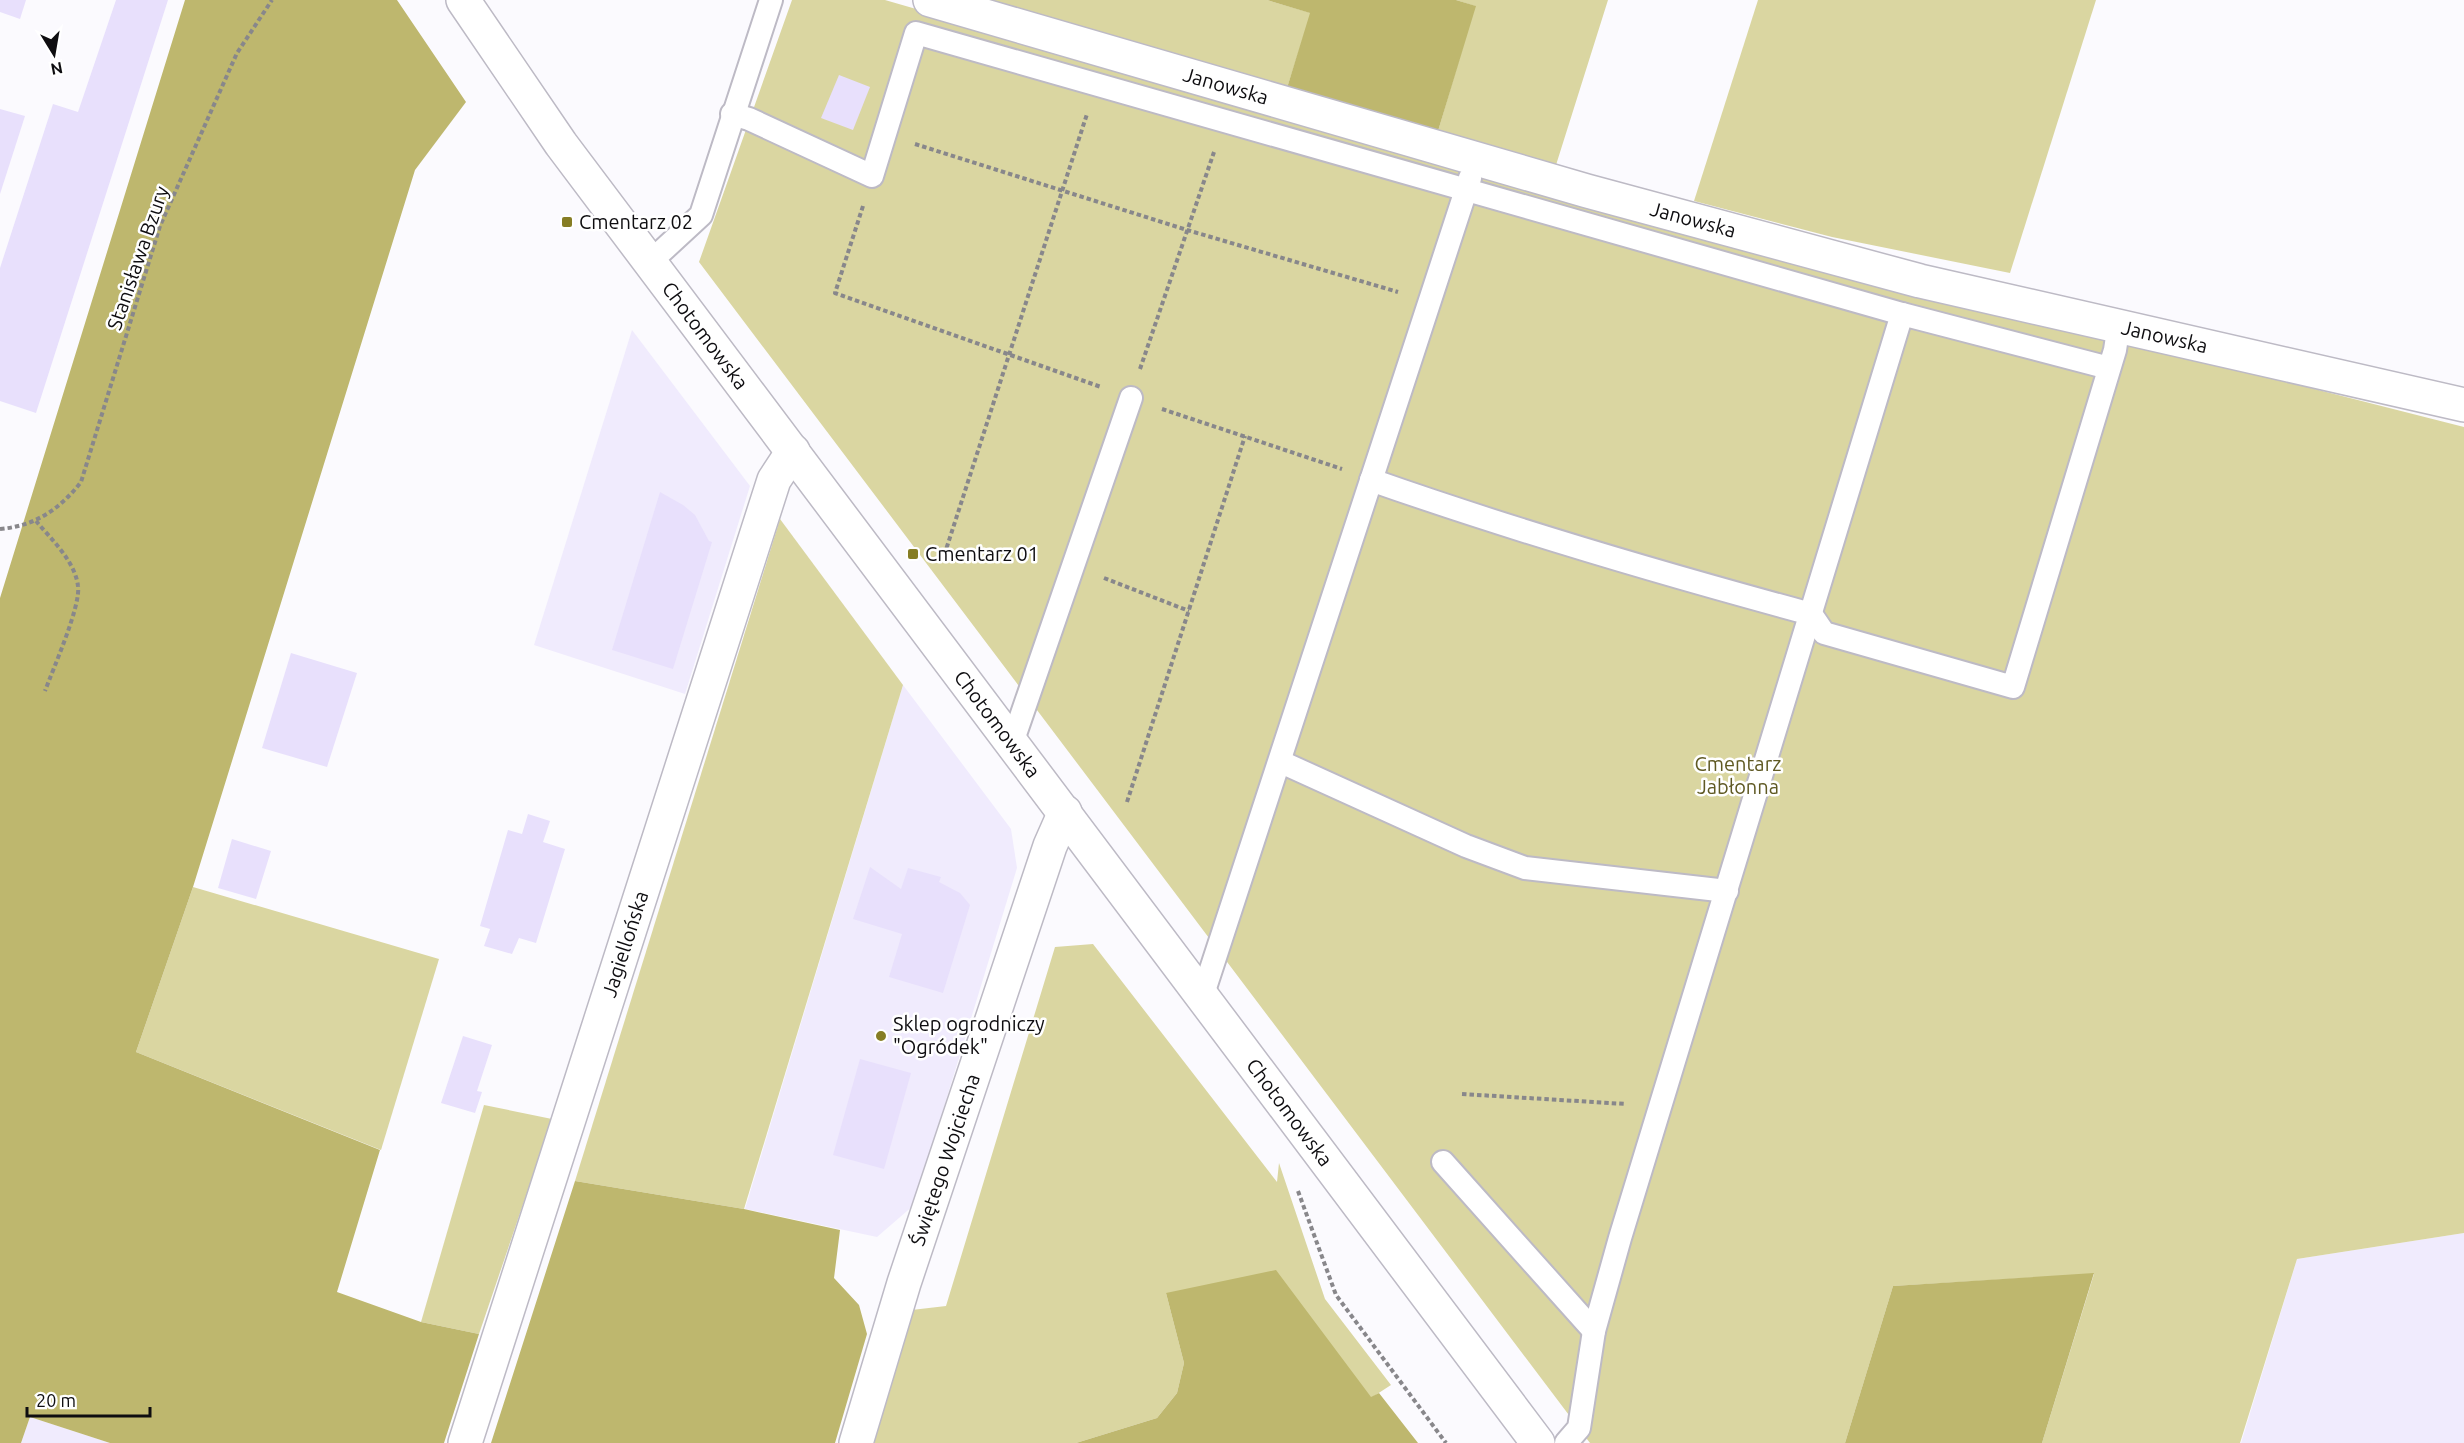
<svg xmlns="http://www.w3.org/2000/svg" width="2464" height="1443" font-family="Ubuntu,sans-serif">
  <rect width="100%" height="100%" fill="#fbfafe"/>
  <g fill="#f0ebfd">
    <path d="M 632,330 L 750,486 L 685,694 L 534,645 Z"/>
    <path d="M 903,685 L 1011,829 L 1017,868 L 914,1205 L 877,1237 L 745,1209 Z"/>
    <path d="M 2464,1233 L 2464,1443 L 2241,1443 L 2297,1259 Z"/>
    <path d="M 30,1417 L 110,1443 L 21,1443 Z"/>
  </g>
  <g fill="#dad6a1">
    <path d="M 792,0 L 885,0 L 1597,206 L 2464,427 L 2464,1233 L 2297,1259 L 2240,1443 L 2042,1443 L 2094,1274 L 1893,1286 L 1845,1443 L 1590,1443 L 699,262 Z"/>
    <path d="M 975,0 L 1267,0 L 1311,13 L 1287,88 Z"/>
    <path d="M 1456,0 L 1608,0 L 1556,165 L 1438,131 L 1475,6 Z"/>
    <path d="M 1758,0 L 2096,0 L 2010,273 L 1832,237 L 1694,201 Z"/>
    <path d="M 780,519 L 903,685 L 744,1209 L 575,1181 Z"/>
    <path d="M 193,887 L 439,959 L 381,1150 L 136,1052 Z"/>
    <path d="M 1093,944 L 1277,1182 L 1279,1163 L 1325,1299 L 1391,1385 L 1371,1398 L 1166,1293 L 1184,1363 L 1177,1393 L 1157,1418 L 1076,1443 L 865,1443 L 903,1311 L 946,1306 L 1055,947 Z"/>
    <path d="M 484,1105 L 552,1119 L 479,1334 L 421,1322 Z"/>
  </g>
  <g fill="#beb76e">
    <path d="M 185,0 L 397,0 L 466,102 L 415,170 L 193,887 L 136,1052 L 380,1150 L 337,1292 L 421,1322 L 479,1334 L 444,1443 L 110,1443 L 30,1417 L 21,1443 L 0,1443 L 0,598 Z"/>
    <path d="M 1267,0 L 1456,0 L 1476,6 L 1438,131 L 1287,88 L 1310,13 Z"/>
    <path d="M 575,1181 L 744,1209 L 840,1230 L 834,1278 L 859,1305 L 867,1334 L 835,1443 L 491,1443 Z"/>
    <path d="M 1276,1270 L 1371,1397 L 1379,1393 L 1418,1443 L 1076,1443 L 1157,1418 L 1177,1393 L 1184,1363 L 1166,1293 Z"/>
    <path d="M 2094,1273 L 2042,1443 L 1845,1443 L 1893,1286 Z"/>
  </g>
  <g fill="#e8e0fc">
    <path d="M 0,0 L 26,0 L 20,19 L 0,12 Z"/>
    <path d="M 116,0 L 168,0 L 36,413 L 0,401 L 0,268 L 53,104 L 78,112 Z"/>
    <path d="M 839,75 L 870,87 L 853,130 L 821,118 Z"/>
    <path d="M 0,109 L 25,116 L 0,194 Z"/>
    <path d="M 660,492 L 683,505 L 695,515 L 709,541 L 712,542 L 673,669 L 612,650 Z"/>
    <path d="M 291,653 L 357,673 L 327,767 L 262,748 Z"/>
    <path d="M 528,814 L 550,821 L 543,842 L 565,849 L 536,943 L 519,938 L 512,954 L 484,946 L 490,929 L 480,926 L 508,830 L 522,834 Z"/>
    <path d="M 232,839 L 271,851 L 256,899 L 218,888 Z"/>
    <path d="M 870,867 L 901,889 L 908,868 L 941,877 L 939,882 L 960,893 L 970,905 L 943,993 L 889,977 L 902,934 L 853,919 Z"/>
    <path d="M 463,1036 L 492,1045 L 477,1091 L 482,1092 L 475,1113 L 441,1103 Z"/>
    <path d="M 860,1059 L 911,1073 L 884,1169 L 833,1155 Z"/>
  </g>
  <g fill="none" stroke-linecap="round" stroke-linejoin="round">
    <g stroke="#bdbac5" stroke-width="26">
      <g id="lane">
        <path d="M 732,114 L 749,119 L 872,176 L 916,33 L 1902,314 L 2109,368"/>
        <path d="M 650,262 L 701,215 L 771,0"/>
        <path d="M 1371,480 C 1516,531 1663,574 1811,614 L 1824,633 L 2013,687 L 2115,350 L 2119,324"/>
        <path d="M 1012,743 L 1131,398"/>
        <path d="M 1281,762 L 1466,846 L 1525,868 L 1727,891"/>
        <path d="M 1202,997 L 1470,178"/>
        <path d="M 1443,1162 L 1594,1331"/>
        <path d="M 1566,1443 L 1579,1428 L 1594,1331 L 1620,1238 L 1902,314"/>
      </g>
    </g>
    <g stroke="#bdbac5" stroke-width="36">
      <g id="street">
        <path id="s1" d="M 930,0 L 1587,191 L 1920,281 L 2464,405"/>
        <path id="s2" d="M 465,1443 L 774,480 L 793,451"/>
        <path id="s3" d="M 856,1443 L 904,1283 L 1050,846 L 1065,812"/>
      </g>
    </g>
    <g stroke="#bdbac5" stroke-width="36">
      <g id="secondary">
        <path id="s4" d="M 463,0 L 561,144 L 1538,1443"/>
      </g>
    </g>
    <g stroke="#88878b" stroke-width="4" stroke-dasharray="4.5 3" stroke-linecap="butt">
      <path d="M 915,144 L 1187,230 L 1398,292"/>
      <path d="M 863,206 L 835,293 L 1101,387"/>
      <path d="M 1140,369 L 1214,152"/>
      <path d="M 1162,409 L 1342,469"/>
      <path d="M 36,521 C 51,539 75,561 78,586 C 81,606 53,669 45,691"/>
      <path d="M 0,529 C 35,526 60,509 81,482 L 160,226 L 237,53 L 272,0"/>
      <path d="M 942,562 L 1087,114"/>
      <path d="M 1104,578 L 1189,611"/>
      <path d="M 1127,802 L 1245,436"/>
      <path d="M 1462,1094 L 1626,1104"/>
      <path d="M 1298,1191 L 1336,1295 L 1446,1443"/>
    </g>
    <use href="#lane" stroke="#fff" stroke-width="22"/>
    <use href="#street" stroke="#fff" stroke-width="33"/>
    <use href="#secondary" stroke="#fff" stroke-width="33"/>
  </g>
  <g fill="#867d24" stroke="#fff" stroke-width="2">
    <rect x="561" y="216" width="12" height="12" rx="3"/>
    <rect x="907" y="548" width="12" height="12" rx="3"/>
    <circle cx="881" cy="1036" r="6"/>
  </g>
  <g text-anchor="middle" stroke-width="5" stroke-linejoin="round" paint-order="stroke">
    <g font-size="20" fill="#0e0d10" stroke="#fff">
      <text dy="7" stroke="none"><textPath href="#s1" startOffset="308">Janowska</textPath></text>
      <text dy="7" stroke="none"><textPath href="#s1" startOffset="794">Janowska</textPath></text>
      <text transform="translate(138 258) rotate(-71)" y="7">Stanisława Bzury</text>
      <text dy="7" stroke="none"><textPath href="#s4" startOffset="414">Chotomowska</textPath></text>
      <text dy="7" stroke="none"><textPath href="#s1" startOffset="1280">Janowska</textPath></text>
      <text dy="7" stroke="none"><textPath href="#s4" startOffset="900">Chotomowska</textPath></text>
      <text dy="7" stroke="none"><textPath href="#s2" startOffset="524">Jagiellońska</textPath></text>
      <text dy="7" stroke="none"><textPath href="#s4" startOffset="1386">Chotomowska</textPath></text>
      <text dy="7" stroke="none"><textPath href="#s3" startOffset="297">Świętego Wojciecha</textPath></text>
    </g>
    <g font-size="20" fill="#0e0d10" stroke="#fff" text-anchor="start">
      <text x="579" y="229">Cmentarz 02</text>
      <text x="925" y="561">Cmentarz 01</text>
      <text x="893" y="1031">Sklep ogrodniczy<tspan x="893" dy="23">"Ogródek"</tspan></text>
    </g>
    <g font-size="20" fill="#5f5923" stroke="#fff">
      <text x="1738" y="771">Cmentarz<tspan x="1738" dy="23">Jabłonna</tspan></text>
    </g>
  </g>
  <g transform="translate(54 54) rotate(169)" stroke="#ffffff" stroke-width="4.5" paint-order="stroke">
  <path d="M0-4.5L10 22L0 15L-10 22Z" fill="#0e0d10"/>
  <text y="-9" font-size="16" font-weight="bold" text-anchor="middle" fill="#0e0d10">N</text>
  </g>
  <path d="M27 1407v9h123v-9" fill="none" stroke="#0e0d10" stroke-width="3"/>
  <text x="36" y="1407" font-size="18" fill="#0e0d10" stroke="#ffffff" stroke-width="4.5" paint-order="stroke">20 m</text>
</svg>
